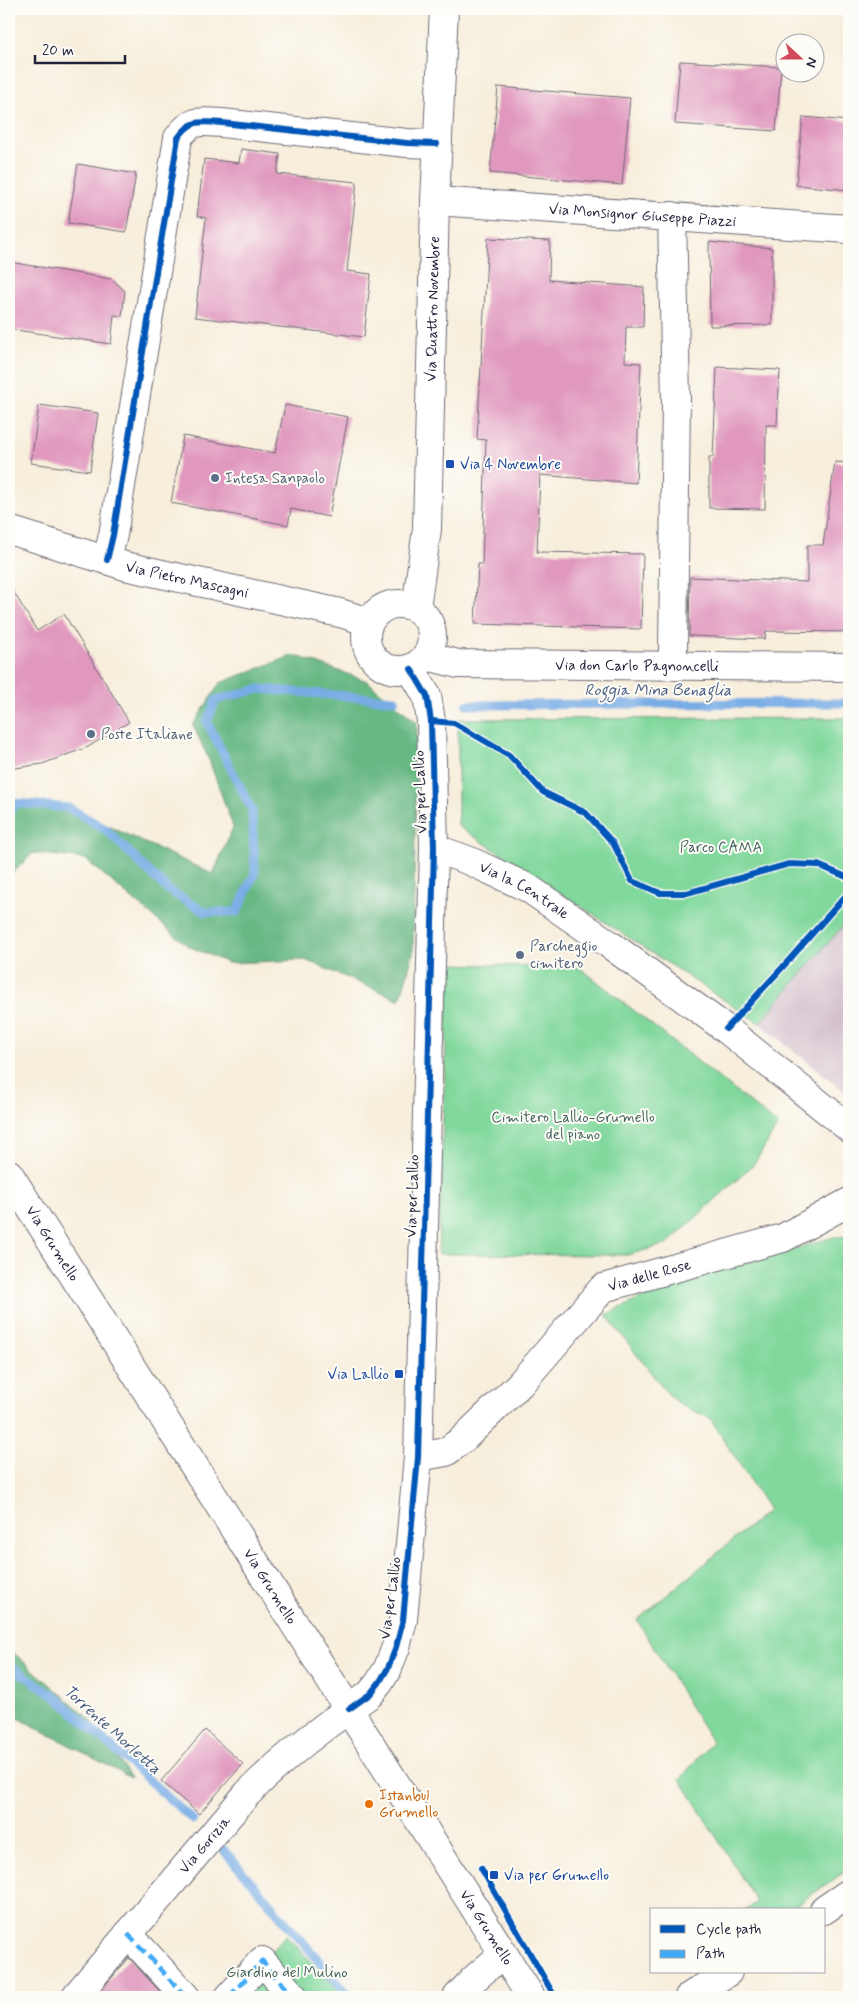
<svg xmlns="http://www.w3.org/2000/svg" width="858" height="2006" font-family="Mynerve,sans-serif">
  <rect width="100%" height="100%" fill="#fdfcf7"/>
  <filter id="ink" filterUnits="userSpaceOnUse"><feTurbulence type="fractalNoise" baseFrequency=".02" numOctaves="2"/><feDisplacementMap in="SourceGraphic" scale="10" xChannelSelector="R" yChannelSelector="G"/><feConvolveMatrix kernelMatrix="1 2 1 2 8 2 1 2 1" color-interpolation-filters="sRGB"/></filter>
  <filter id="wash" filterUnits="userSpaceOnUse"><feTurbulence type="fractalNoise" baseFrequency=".0096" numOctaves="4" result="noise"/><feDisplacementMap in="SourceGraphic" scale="20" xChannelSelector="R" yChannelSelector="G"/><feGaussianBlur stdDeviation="1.12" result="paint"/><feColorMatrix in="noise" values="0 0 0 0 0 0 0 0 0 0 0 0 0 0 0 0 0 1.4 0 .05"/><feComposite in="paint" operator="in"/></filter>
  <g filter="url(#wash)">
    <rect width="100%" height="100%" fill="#f7eedc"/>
    <path fill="#d1bdcb" d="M 849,919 L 849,1095 L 759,1023 Z"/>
    <g fill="#81d89c" stroke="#527d6c">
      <path d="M 849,718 L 849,919 L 759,1023 L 458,826 L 458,719 Z"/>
      <path d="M 449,964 L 579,967 L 778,1125 L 754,1164 L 667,1244 L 627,1255 L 438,1254 Z"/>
      <path d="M 849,1236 L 849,1869 L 789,1910 L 744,1910 L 757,1902 L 680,1779 L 712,1742 L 637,1620 L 769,1510 L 710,1418 L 678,1404 L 662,1387 L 606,1315 L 695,1273 L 753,1261 L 834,1237 Z"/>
      <path d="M 286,1935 L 345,1997 L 241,1997 L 250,1974 Z"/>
    </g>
    <g fill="#68b884" stroke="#456d60">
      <path d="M 294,655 L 367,681 L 417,722 L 413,954 L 400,1000 L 305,960 L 228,963 L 188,946 L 85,859 L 33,853 L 9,877 L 9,815 L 15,803 L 69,808 L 213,874 L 233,827 L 209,760 L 193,725 L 220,683 Z"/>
      <path d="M 9,1649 L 90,1719 L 131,1778 L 9,1713 Z"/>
    </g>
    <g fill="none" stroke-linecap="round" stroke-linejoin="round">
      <g stroke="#77ace5" stroke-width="9">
        <path d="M 467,705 L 849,703"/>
        <path d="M 9,813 L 15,803 L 69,808 L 105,829 L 168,890 L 205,912 L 237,912 L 255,873 L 252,810 L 207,722 L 216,700 L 259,689 L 395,700"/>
        <path d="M 9,1665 L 55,1696 L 193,1820"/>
        <path d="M 221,1847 L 350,1997"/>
      </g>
    </g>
    <g id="blocks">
      <g fill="#e098be">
        <path d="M 680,61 L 781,67 L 776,131 L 675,124 Z"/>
        <path d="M 498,87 L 630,98 L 622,185 L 490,173 Z"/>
        <path d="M 803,117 L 849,121 L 849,190 L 796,185 Z"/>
        <path d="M 241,149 L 280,154 L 277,174 L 357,182 L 347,271 L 371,274 L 364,337 L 195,317 L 206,218 L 197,216 L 204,159 L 239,163 Z"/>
        <path d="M 78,164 L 136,174 L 126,232 L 68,223 Z"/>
        <path d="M 488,238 L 550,241 L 549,280 L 644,287 L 643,327 L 626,327 L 625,362 L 641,363 L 636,483 L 540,475 L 537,552 L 643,554 L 641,629 L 475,624 L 478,564 L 482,564 L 486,440 L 477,439 Z"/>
        <path d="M 709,242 L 772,248 L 772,325 L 710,326 Z"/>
        <path d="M 9,262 L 112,279 L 125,291 L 122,316 L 114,315 L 111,344 L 9,329 Z"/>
        <path d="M 717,367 L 780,370 L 777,425 L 766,425 L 765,509 L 709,508 L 709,457 L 713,457 Z"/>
        <path d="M 39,405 L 98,413 L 90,471 L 31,463 Z"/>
        <path d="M 285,405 L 348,417 L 329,517 L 291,509 L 288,525 L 171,503 L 183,436 L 275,453 Z"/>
        <path d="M 835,462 L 849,463 L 849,632 L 766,631 L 765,639 L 689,636 L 690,577 L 807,582 L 807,545 L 823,545 Z"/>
        <path d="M 9,584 L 37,631 L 64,614 L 129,722 L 88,747 L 42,764 L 9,769 Z"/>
        <path d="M 205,1730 L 243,1764 L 199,1814 L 161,1781 Z"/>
        <path d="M 129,1958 L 165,1997 L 95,1997 Z"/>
      </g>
    </g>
  </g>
  <g filter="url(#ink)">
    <use href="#blocks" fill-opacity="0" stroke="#6d6973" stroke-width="1"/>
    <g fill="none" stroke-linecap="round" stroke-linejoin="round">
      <g stroke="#6d6973" stroke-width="30">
        <g id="street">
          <path id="s1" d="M 435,201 L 849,229"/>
          <path d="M 672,216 L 676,399 L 673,652 L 676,666"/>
          <path d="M 107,560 L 113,535 L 178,138 C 192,118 201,122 222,123 L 407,143 L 437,144"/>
          <path id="s2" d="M 416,608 L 427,529 L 435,201 L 444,9"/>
          <path id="s3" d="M 427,656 L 458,664 L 849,667"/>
          <path id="s4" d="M 434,848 L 470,861 L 528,888 L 609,944 L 726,1029 L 849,1128"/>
          <path id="s5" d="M 418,1457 L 446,1452 L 463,1439 L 520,1384 L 603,1288 L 783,1238 L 849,1202"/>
          <path d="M 824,1910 L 849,1893"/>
          <path d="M 128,1934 L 186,1997"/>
          <path id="s6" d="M 75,1997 L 248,1793 C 280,1761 313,1734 349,1709"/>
          <path d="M 229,1997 L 262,1961 L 294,1997"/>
          <path d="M 457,1997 L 474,1979 L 503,1954"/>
          <path d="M 689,1997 L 728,1972"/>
        </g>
      </g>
      <g stroke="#6d6973" stroke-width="30">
        <g id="secondary">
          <path id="s7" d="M 9,530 L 125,566 L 340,613 L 369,622"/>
          <circle cx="399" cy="637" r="33"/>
          <path d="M 349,1709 L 370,1694 L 379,1683 L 388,1668 L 396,1647 L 403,1620 L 418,1457 L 434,848 L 431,721 L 427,696 L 411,669"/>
        </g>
      </g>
      <g stroke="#6d6973" stroke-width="30">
        <g id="primary">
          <path id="s8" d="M 9,1174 L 531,1997"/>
        </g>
      </g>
      <use href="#street" stroke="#fff" stroke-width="28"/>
      <use href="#secondary" stroke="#fff" stroke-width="28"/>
      <use href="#primary" stroke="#fff" stroke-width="28"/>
      <g stroke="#3fa9f5" stroke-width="5" stroke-dasharray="10 5" stroke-linecap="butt">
        <path d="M 128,1934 L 186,1997"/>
        <path d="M 229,1997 L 262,1961 L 294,1997"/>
      </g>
      <g stroke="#fdfcf7" stroke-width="9">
        <g id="cycleway">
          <path d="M 107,560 L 113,535 L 178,138 C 192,118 201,122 222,123 L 407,143 L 437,144"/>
          <path d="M 431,721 L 454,723 L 509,755 L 543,792 L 586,813 L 613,843 L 632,881 L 660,893 L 687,893 L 789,864 L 818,865 L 849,878"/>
          <path d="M 726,1029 L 781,969 L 849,892"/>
          <path d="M 349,1709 L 370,1694 L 379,1683 L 388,1668 L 396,1647 L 403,1620 L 418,1457 L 434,848 L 431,721 L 427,696 L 411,669"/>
          <path d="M 481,1868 L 555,1997"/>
        </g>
      </g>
      <use href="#cycleway" stroke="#0057b8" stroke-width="6"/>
    </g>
  </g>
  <g fill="#1a4fb4" stroke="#fdfcf7" stroke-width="2">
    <rect x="445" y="459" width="10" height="10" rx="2.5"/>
    <rect x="394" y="1369" width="10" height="10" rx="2.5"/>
    <rect x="489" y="1870" width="10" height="10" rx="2.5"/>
  </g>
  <g fill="#5c6f8a" stroke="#fdfcf7" stroke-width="2">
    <circle cx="215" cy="478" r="5"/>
    <circle cx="91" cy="734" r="5"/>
    <circle cx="520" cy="955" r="5"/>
  </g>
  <circle fill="#e8710a" stroke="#fdfcf7" stroke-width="2" cx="369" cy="1804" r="5"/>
  <g text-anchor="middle" stroke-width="4" stroke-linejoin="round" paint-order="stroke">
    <g font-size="15" fill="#22223b" stroke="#fdfcf7">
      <text dy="5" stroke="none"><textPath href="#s1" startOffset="208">Via Monsignor Giuseppe Piazzi</textPath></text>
      <text dy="5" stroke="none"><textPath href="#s2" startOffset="300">Via Quattro Novembre</textPath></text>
      <text dy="5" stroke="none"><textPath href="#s7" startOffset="185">Via Pietro Mascagni</textPath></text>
      <text dy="5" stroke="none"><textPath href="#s3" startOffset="211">Via don Carlo Pagnoncelli</textPath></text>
      <text transform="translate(420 792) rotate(-92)" y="5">Via per Lallio</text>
      <text dy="5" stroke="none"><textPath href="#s4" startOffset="100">Via la Centrale</textPath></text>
      <text transform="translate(412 1196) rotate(-88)" y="5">Via per Lallio</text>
      <text dy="5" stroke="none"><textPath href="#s8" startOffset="82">Via Grumello</textPath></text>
      <text dy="5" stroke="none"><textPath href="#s5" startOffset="304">Via delle Rose</textPath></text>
      <text dy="5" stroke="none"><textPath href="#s8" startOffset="488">Via Grumello</textPath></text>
      <text transform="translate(390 1598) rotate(-82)" y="5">Via per Lallio</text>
      <text dy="5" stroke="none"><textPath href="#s6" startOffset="200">Via Gorizia</textPath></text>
      <text dy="5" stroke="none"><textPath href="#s8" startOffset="892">Via Grumello</textPath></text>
    </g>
    <g font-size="15" fill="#164399" stroke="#fdfcf7" text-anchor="start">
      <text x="460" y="469">Via 4 Novembre</text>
      <text x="389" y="1379" text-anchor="end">Via Lallio</text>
      <text x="504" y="1880">Via per Grumello</text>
    </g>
    <g font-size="15" fill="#4e5e75" stroke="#fdfcf7" text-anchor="start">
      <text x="225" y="483">Intesa Sanpaolo</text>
      <text x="101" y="739">Poste Italiane</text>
      <text x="530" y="951">Parcheggio<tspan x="530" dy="17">cimitero</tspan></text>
    </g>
    <g font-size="15" fill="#43625d" stroke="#fdfcf7">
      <text x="721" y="852">Parco CAMA</text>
      <text x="573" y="1122">Cimitero Lallio-Grumello<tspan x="573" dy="17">del piano</tspan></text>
      <text x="287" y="1977">Giardino del Mulino</text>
    </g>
    <g font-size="15" fill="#c56008" stroke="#fdfcf7" text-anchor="start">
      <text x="379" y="1800">Istanbul<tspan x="379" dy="17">Grumello</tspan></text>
    </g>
    <g font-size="16" font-style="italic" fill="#44597f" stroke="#fdfcf7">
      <text x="658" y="695">Roggia Mina Benaglia</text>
      <text transform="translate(113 1729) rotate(42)" y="6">Torrente Morletta</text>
    </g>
  </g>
  <rect width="858" height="2006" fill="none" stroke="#fdfcf7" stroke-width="30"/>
  <rect x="650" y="1908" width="175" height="65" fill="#fdfcf7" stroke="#a5a5ac"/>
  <rect x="660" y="1925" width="25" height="8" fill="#0057b8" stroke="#a5a5ac"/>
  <text x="696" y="1934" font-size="15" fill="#22223b">Cycle path</text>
  <rect x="660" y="1950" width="25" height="8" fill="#3fa9f5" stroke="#a5a5ac"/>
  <text x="696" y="1958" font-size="15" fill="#22223b">Path</text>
  <g transform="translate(800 58) rotate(111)"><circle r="24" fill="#fdfcf7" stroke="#a5a5ac"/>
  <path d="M0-4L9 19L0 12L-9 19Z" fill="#d1495b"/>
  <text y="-8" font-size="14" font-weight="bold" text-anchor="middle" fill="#22223b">N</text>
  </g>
  <path d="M35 55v8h90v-8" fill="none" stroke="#22223b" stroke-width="2.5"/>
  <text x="42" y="55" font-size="15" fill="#22223b" stroke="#fdfcf7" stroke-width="4" paint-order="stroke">20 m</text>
</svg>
